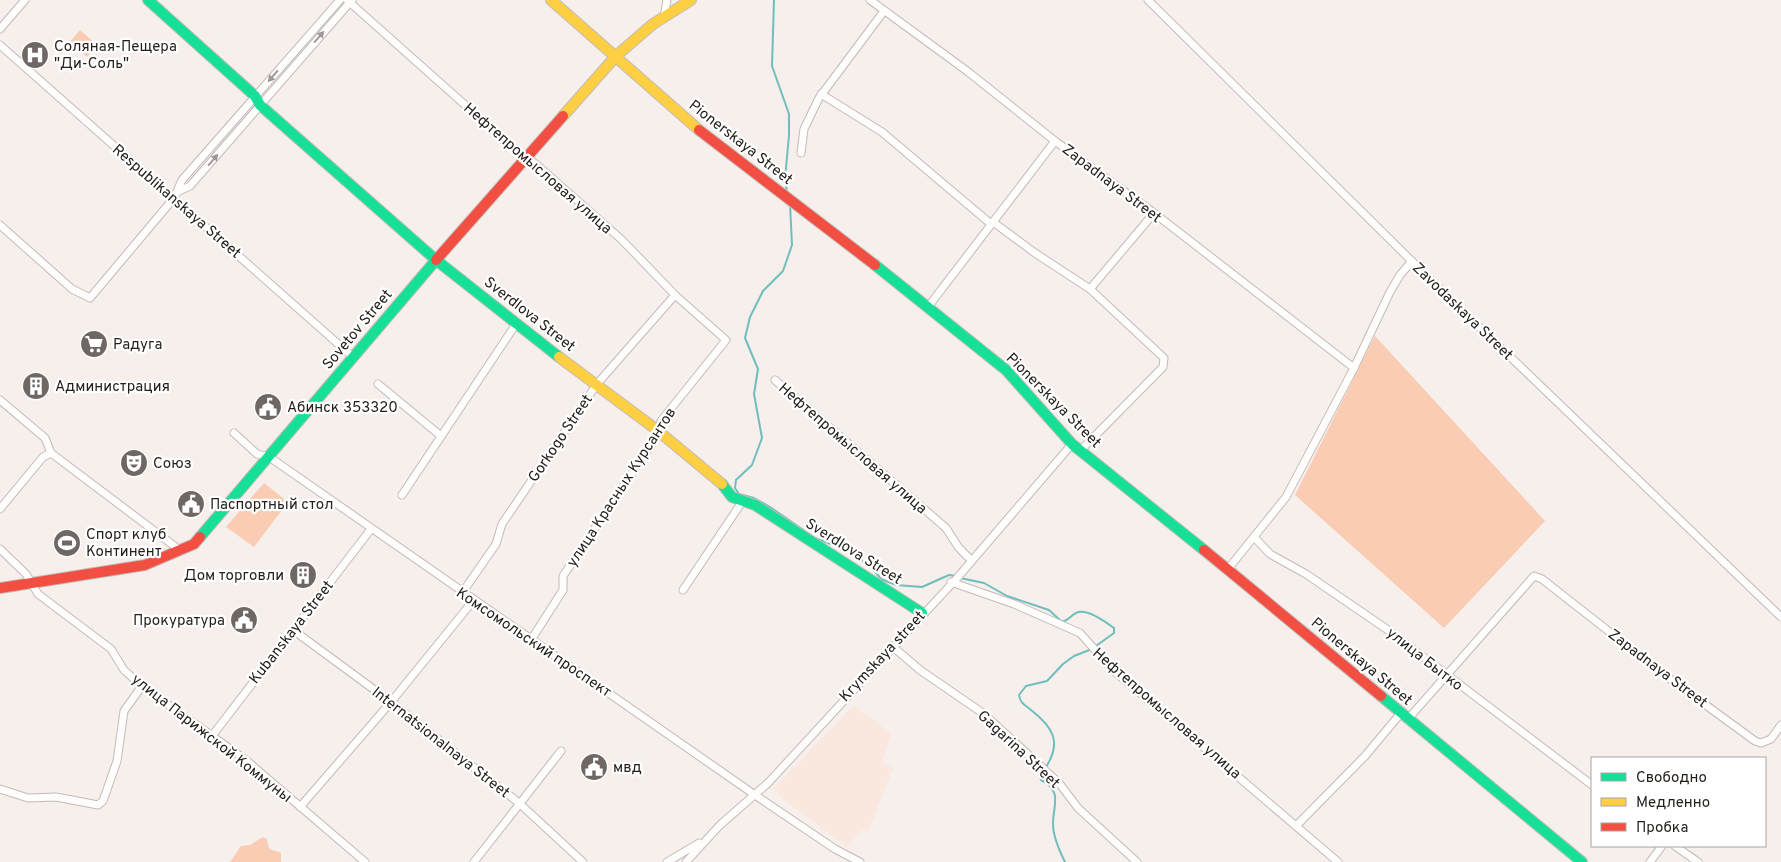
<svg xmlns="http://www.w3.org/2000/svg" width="1781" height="862" font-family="Overpass,sans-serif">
  <rect width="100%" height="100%" fill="#f7efec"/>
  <path fill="#fae7dd" d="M 854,705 L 891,734 L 882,763 L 893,768 L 868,832 L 861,830 L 847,847 L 783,799 L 775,787 Z"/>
  <g fill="#f9ccb3">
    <path d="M 80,30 L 97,45 L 87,57 L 70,42 Z"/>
    <path d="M 1375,336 L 1545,521 L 1444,628 L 1295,495 Z"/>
    <path d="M 264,483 L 288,502 L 254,547 L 226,527 Z"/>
    <path d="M 263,837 L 267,839 C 269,853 270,848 281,853 L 281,862 L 230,862 L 241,846 L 250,845 Z"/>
  </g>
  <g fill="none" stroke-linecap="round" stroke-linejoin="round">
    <g stroke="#6fbebd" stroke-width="2">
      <path d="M 774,0 L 772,66 L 789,114 L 789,135 L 785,179 L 787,192"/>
      <path d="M 790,204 L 792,245 L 783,271 L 763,291 L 750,317 L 745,338 L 758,369 L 754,394 L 762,438 L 752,465 L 736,480 L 735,488 L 739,494 L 754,498 L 770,507 L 815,538 L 849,551 L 871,567 L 881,579 L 896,585 L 922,587 L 949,575 L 956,576"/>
      <path d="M 960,578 L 984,583 L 1007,596 L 1049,610 L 1062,622 C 1069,620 1070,616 1076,613 C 1086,607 1106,622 1114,628 L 1114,633 L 1096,646"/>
      <path d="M 1046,767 C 1062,742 1053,727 1031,710 C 1025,705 1020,703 1019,695 L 1026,686 L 1047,681 L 1063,664 L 1074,656 L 1092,649"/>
      <path d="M 1043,770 L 1040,776 L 1041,780 C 1063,791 1053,805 1053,824 C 1053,836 1060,852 1065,862"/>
    </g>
    <g stroke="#c2bbb7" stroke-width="9">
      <g id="street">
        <path d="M 347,0 L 510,145 L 537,165 L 622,240 L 675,295 L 726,340 L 661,421 L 655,439 L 563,576 L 563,590 L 531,640"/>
        <path d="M 870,0 L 967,71 L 1055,141 L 1154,213 L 1354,368"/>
        <path d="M 1148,0 L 1447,296 L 1781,617"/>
        <path d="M 664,17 L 667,0"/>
        <path d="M 0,29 L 25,0"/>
        <path d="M 0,45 L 353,357"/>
        <path d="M 821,94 L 882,132 L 991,224"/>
        <path d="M 801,153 L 804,129 L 819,98 L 884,11"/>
        <path d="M 177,192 L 190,186 L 352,0"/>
        <path d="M 993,222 L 1035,253 L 1090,289 L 1164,358 L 1163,367 L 1080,451"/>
        <path d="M 0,225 L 72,289 L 90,298 L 174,198 L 182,180 L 340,0"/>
        <path d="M 1090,289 L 1154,213"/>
        <path d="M 928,307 L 1055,141"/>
        <path d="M 775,380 L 946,528 L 959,548 L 971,560"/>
        <path d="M 378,384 L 441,436"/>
        <path d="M 0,400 L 45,438 L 51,453 L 181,551"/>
        <path d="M 234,433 L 257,454 L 269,457 L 278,463 L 755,795 L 835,849 L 860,862"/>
        <path d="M 402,495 L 516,324"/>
        <path d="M 0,509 L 43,457 L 51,453"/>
        <path d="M 1254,537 L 1270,554 L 1306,574 L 1388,630 L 1592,785"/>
        <path d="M 0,549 L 26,574 L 38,594 L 111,649 L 124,670 L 142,686 L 247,761 L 365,862"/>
        <path d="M 1228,569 L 1286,497 L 1354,368 L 1390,292 L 1400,275 L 1412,261"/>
        <path d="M 951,582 L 1014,604 L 1080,633 L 1113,670 L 1338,862"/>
        <path d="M 683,590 L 742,502"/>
        <path d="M 462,593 L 496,544 L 502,524 L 597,384 L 675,295"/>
        <path d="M 293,630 L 391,702 L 519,803 L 583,862"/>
        <path d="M 892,646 L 920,670 L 984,714 L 1059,783 L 1078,808 L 1137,862"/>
        <path d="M 1408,719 L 1534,576 L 1542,579 L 1662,673 L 1755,741 L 1761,743 L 1771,739 L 1781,725"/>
        <path d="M 212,736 L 371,529"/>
        <path d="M 0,789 L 28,798 L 56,797 L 98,805 L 103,801 L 117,761 L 124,711 L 142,686"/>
        <path d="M 300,807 L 391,702 L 473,601"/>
        <path d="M 1297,825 L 1365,756 L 1401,713"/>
        <path d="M 1675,846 L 1698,862"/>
        <path d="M 474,862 L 561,751"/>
        <path d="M 667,862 L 699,843"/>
        <path d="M 686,862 L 720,825 L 768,783 L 958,577 L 1072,444"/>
        <path d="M 1650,862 L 1662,846"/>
      </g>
    </g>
    <g stroke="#c2bbb7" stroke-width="12">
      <g id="fast">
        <path d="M 148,0 L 255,96 L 260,105 L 436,260 L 559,357"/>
        <path d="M 875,265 L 1006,370 L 1072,444 L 1204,550"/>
        <path d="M 722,484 L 732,497 L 755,505 L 922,613"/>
        <path d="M 200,537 L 436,260"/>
        <path d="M 1381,696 L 1582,862"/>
      </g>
    </g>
    <g stroke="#c2bbb7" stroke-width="12">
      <g id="slow">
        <path d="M 551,0 L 699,130"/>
        <path d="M 563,116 L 616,56 L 653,24 L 691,0"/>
        <path d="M 559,357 L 657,430 L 722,484"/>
      </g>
    </g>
    <g stroke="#c2bbb7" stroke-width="12">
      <g id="jam">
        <path d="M 699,130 L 875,265"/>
        <path d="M 436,260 L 563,116"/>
        <path d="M 1204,550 L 1381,696"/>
        <path d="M 0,588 L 145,565 L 194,544 L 200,537"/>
      </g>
    </g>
    <use href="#street" stroke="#fefdfc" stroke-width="7"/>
    <use href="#fast" stroke="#16e098" stroke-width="10"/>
    <use href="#slow" stroke="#ffcf43" stroke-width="10"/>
    <use href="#jam" stroke="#f24e42" stroke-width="10"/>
  </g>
  <defs><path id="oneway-solid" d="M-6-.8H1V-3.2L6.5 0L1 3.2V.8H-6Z" transform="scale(1.25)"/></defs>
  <g fill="#9d9996">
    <use href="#oneway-solid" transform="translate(319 37) rotate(-49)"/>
    <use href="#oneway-solid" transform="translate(273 76) rotate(131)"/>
    <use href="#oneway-solid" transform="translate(213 160) rotate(-49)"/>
  </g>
  <defs>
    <g id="hospital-disc" transform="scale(1.4375)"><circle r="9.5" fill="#6f6764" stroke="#fff"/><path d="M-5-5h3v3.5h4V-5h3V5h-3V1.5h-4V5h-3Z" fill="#fff"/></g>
    <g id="supermarket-disc" transform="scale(1.4375)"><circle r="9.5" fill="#6f6764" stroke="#fff"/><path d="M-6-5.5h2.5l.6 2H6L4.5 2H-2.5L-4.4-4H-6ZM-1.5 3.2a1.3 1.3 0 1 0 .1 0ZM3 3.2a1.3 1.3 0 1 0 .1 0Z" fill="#fff"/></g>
    <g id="building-disc" transform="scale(1.4375)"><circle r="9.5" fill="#6f6764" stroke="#fff"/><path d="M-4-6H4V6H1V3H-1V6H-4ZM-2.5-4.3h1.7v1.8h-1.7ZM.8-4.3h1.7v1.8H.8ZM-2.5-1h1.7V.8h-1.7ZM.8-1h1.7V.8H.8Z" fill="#fff"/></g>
    <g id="civic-disc" transform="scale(1.4375)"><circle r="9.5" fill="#6f6764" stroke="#fff"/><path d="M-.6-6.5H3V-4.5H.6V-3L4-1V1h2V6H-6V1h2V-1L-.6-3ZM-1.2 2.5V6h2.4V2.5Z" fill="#fff"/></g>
    <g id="theatre-disc" transform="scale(1.4375)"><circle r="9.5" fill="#6f6764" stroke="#fff"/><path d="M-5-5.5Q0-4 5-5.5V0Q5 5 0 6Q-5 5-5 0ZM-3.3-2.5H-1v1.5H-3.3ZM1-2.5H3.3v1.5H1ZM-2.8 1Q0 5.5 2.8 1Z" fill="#fff"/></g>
    <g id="stadium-disc" transform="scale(1.4375)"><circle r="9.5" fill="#6f6764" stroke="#fff"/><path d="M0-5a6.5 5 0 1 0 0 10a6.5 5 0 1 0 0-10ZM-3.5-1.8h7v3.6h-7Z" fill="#fff"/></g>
  </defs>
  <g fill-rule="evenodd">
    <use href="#hospital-disc" x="35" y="55"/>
    <use href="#supermarket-disc" x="94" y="344"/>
    <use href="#building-disc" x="36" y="386"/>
    <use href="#civic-disc" x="268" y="407"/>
    <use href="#theatre-disc" x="134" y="463"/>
    <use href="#civic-disc" x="191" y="504"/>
    <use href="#stadium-disc" x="67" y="543"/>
    <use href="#building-disc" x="303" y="575"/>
    <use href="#civic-disc" x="244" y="620"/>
    <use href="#civic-disc" x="594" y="767"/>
  </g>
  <g text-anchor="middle" stroke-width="4.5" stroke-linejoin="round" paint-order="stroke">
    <g font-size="15" fill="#261e1a" stroke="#fff" text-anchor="start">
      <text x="54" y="51">Соляная-Пещера<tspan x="54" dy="17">"Ди-Соль"</tspan></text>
      <text x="113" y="349">Радуга</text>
      <text x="55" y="391">Администрация</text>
      <text x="287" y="412">Абинск 353320</text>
      <text x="153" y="468">Союз</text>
      <text x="210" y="509">Паспортный стол</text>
      <text x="86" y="539">Спорт клуб<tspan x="86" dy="17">Континент</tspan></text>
      <text x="284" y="580" text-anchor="end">Дом торговли</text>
      <text x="225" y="625" text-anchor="end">Прокуратура</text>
      <text x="613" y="772">мвд</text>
    </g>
    <g font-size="15" fill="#261e1a" stroke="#fff">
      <text transform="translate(741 142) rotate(38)" y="5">Pionerskaya Street</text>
      <text transform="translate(538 168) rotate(41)" y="5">Нефтепромысловая улица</text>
      <text transform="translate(1112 183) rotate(37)" y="5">Zapadnaya Street</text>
      <text transform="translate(177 201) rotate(41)" y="5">Respublikanskaya Street</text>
      <text transform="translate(1463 311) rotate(44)" y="5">Zavodaskaya Street</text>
      <text transform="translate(530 314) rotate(38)" y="5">Sverdlova Street</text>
      <text transform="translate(357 329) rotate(-50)" y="5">Sovetov Street</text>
      <text transform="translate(1054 400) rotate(45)" y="5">Pionerskaya Street</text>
      <text transform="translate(560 438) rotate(-56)" y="5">Gorkogo Street</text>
      <text transform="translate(853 448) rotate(41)" y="5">Нефтепромысловая улица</text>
      <text transform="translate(621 487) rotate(-57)" y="5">улица Красных Курсантов</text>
      <text transform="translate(854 551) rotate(32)" y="5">Sverdlova Street</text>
      <text transform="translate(291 632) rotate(-52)" y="5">Kubanskaya Street</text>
      <text transform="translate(534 642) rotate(34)" y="5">Комсомольский проспект</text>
      <text transform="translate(882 656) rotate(-47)" y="5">Krymskaya street</text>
      <text transform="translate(1425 659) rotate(38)" y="5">улица Бытко</text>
      <text transform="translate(1362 661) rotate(40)" y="5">Pionerskaya Street</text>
      <text transform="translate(1658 668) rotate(37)" y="5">Zapadnaya Street</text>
      <text transform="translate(1167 713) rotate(41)" y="5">Нефтепромысловая улица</text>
      <text transform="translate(212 738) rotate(38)" y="5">улица Парижской Коммуны</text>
      <text transform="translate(441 742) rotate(38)" y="5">Internatsionalnaya Street</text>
      <text transform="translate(1019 749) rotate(43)" y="5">Gagarina Street</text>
    </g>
  </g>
  <rect x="1591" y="757" width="175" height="90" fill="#ffffff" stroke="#a8a5a3"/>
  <rect x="1601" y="773" width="25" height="8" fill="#16e098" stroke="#a8a5a3"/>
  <text x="1636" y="782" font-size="15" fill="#261e1a">Свободно</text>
  <rect x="1601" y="798" width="25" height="8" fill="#ffcf43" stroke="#a8a5a3"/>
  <text x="1636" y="807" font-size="15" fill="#261e1a">Медленно</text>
  <rect x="1601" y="823" width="25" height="8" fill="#f24e42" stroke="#a8a5a3"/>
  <text x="1636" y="832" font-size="15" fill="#261e1a">Пробка</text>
</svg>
